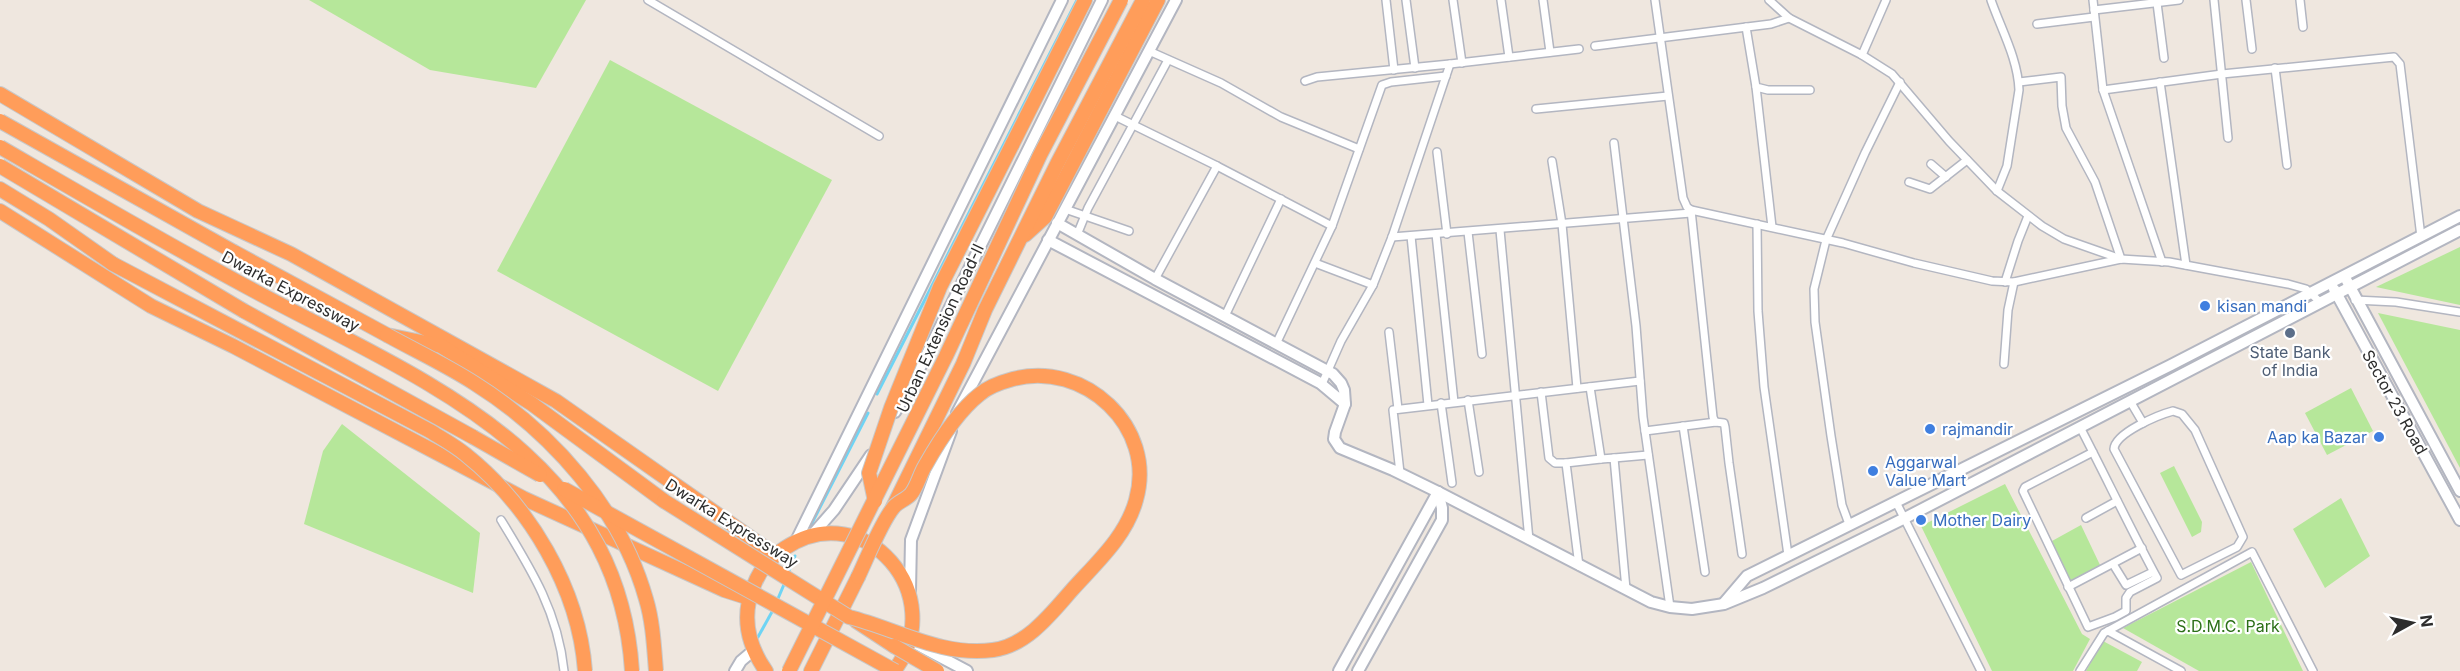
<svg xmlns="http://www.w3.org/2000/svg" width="2460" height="671" font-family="Inter,sans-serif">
  <rect width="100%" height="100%" fill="#efe7df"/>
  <g fill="#b6e79a">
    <path d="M 309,0 L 586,0 L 536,88 L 430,70 Z"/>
    <path d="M 610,60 L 832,180 L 718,391 L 497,271 Z"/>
    <path d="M 2460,247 L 2460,305 L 2376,287 Z"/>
    <path d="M 2378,313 L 2460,330 L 2460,468 Z"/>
    <path d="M 2351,388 L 2373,431 L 2327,455 L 2305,413 Z"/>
    <path d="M 342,424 L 480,533 L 473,593 L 304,524 L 323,451 Z"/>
    <path d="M 2174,466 L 2202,522 L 2201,532 L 2192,537 L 2160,473 Z"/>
    <path d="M 2005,484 L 2082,634 L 2090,639 L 2073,671 L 1992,671 L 1921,526 Z"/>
    <path d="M 2341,498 L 2370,556 L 2325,588 L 2293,529 Z"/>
    <path d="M 2081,525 L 2100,565 L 2070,584 L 2052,541 Z"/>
    <path d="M 2251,562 L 2303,671 L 2199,671 L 2123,628 Z"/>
    <path d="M 2103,641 L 2142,662 L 2137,671 L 2086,671 Z"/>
  </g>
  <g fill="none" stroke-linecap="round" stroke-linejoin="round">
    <g stroke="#6fd4f4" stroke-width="3">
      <path d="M 877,394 L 1077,0"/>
      <path d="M 811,525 L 868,413"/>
      <path d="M 788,573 L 795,556"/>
      <path d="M 777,601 L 785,582"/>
      <path d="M 758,637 L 773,610"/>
    </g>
    <g stroke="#b3b6c1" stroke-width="10">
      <g id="street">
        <path d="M 648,0 L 879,136"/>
        <path d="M 1386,0 L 1394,70"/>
        <path d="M 1406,0 L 1415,68"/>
        <path d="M 1453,0 L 1462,63"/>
        <path d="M 1501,0 L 1509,57"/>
        <path d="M 1543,0 L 1550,52"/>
        <path d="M 1655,0 L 1683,198 L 1687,207 L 1691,210 L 1843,243 L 1914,263 L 1992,281 L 2014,282 L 2121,259 L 2169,262 L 2288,284 L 2306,289 L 2320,302"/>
        <path d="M 1769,0 L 1789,18 L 1862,55 L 1892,74 L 1949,141 L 1997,191 L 2042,226 L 2064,239 L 2121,259"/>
        <path d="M 1991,0 C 2001,29 2018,59 2019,90 L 2007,166 L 1997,191"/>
        <path d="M 2093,0 L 2103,90 L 2162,262"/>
        <path d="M 2214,0 L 2228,138"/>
        <path d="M 2246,0 L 2252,49"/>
        <path d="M 2300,0 L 2303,27"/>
        <path d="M 2157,3 L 2164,58"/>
        <path d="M 2094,10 L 2179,0"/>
        <path d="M 2037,24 L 2094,17"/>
        <path d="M 1746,27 L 1756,87 L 1768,90 L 1810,90"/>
        <path d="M 1595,46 L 1771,24 L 1789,18"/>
        <path d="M 1149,51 L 1221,83 L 1281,117 L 1359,149"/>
        <path d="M 1862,55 L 1886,0"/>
        <path d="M 2275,68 L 2287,165"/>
        <path d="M 1305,81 L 1317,77 L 1450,64 L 1579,49"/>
        <path d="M 2019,82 L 2061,77 L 2062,106 L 2066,128 L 2095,182 L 2121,259"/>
        <path d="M 2160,82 L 2186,265"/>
        <path d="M 1756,87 L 1772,227"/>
        <path d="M 2103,90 L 2222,74 L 2394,57 L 2400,64 L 2421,237"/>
        <path d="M 1536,109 L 1668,96"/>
        <path d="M 1115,116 L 1217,166 L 1332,226 L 1277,342"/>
        <path d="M 1614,143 L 1636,326 L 1643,417 L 1670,607"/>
        <path d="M 1437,152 L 1447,234"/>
        <path d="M 1552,161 L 1562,224 L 1577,388"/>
        <path d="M 1931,164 L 1946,177"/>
        <path d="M 1909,182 L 1930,189 L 1967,160"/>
        <path d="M 1065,209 L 1129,231"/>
        <path d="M 1691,210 L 1713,417 L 1715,422 L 1724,423 L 1725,427 L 1729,463 L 1742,554"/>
        <path d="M 1757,224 L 1758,311 L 1764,387 L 1788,555"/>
        <path d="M 1332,226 L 1382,85 L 1391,82 L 1446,76"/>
        <path d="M 1500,230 L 1529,540"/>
        <path d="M 1468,232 L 1482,354"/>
        <path d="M 1436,234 L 1454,402"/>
        <path d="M 1077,235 L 1088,208 L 1168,60"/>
        <path d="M 1411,236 L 1428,405"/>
        <path d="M 1392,237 L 1691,213"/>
        <path d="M 1315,263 L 1373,285 L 1392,237 L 1450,64"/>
        <path d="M 1155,279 L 1217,166"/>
        <path d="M 2005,282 L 2018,241 L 2028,216"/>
        <path d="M 2355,300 L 2396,302 L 2460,312"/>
        <path d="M 1225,316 L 1281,199"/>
        <path d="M 1389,332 L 1398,409"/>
        <path d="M 2004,364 L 2008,310 L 2014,282"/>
        <path d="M 1322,384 L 1341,341 L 1373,285"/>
        <path d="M 1590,387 L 1601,459 L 1614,458 L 1626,589"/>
        <path d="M 1541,392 L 1549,458 L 1555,463 L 1566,463"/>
        <path d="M 1468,400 L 1479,472"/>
        <path d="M 2130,401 L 2143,423"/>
        <path d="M 1441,403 L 1452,483"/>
        <path d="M 2173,411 L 2182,414 L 2195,430 L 2243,537 L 2237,547 L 2181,575 L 2114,449 C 2115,433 2158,415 2173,411 Z"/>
        <path d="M 1683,426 L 1705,572"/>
        <path d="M 2080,427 C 2106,477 2130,528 2157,578 L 2130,592 L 2126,598 L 2126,611 L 2115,617 L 2088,627 L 2023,491 L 2025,487 L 2093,452"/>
        <path d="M 1645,431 L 1716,422"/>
        <path d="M 1614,458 L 1648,455"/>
        <path d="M 1400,473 L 1393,410 L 1640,381"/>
        <path d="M 1896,502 L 1981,671"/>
        <path d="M 2086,518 L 2117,501"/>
        <path d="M 501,520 C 531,569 558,612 564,671"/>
        <path d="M 1849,524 L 1842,505 L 1831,436 L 1815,322 L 1814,289 L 1826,240 L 1865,153 L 1900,82"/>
        <path d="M 2113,564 L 2126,585 L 2153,572"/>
        <path d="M 1579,566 L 1566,463 L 1601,459"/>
        <path d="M 2068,587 L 2142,548"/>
        <path d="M 2108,631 L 2181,671"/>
        <path d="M 2080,671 L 2104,633 L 2252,552 L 2313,671"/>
      </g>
    </g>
    <g stroke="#b3b6c1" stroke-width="14">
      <g id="secondary">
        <path d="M 1057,223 L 1155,279 L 1333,374 L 1341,383 L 1344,390 L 1345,404 L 1335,432 L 1334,439 L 1340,448 L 1393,470 L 1438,492 L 1651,602 L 1670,607 L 1692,609 L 1724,604 L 1763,588 L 1905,518 L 2460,230"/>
        <path d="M 1048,240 L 1320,383 L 1345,404"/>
        <path d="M 2347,281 L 2460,491"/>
        <path d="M 2334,289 L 2460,520"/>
        <path d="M 895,412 L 923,362 L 1102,0"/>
        <path d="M 957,413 L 1176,0"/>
        <path d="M 812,535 L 834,510 L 871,455"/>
        <path d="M 796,541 L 1062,0"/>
        <path d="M 910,591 L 911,540 L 951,431"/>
        <path d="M 1724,603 L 1747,576 L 2171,365 L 2460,216"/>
        <path d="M 916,644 L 967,671"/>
        <path d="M 735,671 L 741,661 L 754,650"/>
        <path d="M 1339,671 L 1438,492"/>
        <path d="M 1358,671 L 1442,520 L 1442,508 L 1438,492"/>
      </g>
    </g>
    <g stroke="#c8c8c8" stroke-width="16">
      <g id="highway">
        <path d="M 0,94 L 198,211 L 291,254 L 556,401 L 774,554"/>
        <path d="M 1012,145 L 1085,0"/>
        <path d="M 0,189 L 49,219 L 113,264"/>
        <path d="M 0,211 L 151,306 L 233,346 L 523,498 L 724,590 L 749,598"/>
        <path d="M 1025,235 L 1045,217 L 1158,0"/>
        <path d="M 234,252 L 387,335 L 441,346 L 532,404 L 664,501"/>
        <path d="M 244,311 L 473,437"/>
        <path d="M 893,507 L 963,364 L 985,310 L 1057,164 L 1143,0"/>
        <path d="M 856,621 L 894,646"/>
        <path d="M 766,671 C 747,644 741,616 754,585 C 760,569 771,557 785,548 C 865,495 951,596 894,671"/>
        <path d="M 811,671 L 858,577"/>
      </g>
    </g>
    <use href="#street" stroke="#fff" stroke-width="7"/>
    <use href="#secondary" stroke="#fff" stroke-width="10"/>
    <use href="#highway" stroke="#ff9d5a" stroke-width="14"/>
    <g stroke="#c8c8c8" stroke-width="16" stroke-linecap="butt">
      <g id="highway-bridge">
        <path d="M 0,121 L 234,252"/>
        <path d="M 0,147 C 83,195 165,243 249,288 C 415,378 618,450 632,671"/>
        <path d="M 0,166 L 244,311"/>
        <path d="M 113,264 L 430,431 C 441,438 454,445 465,454 C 529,505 579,588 585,671"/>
        <path d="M 387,335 C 416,351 446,365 474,383 C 552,432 621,510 646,599 C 653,622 654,647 656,671"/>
        <path d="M 473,437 L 540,475"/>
        <path d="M 564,489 L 895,671"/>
        <path d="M 664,501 L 849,617 C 897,629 942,657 993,650 C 1026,646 1051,614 1071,591 C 1096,563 1126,537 1136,500 C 1157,427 1084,360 1013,379 C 1002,382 989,386 980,394 C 957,412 939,441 925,466 C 920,474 917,487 911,494 C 906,500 897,502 893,508 C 881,523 867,558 858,577"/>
        <path d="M 875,501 L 869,473 L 891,408 L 940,287 L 1012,145"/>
        <path d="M 894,646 L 937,671"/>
        <path d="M 789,671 L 946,356 L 1040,155 L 1121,0"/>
      </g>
    </g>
    <use href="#highway-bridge" stroke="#ff9d5a" stroke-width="14"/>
  </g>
  <g fill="#3f7fe0" stroke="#fff" stroke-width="2">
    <circle cx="2205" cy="306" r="6"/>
    <circle cx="1930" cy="429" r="6"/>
    <circle cx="2379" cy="437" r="6"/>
    <circle cx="1873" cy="471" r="6"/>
    <circle cx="1921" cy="520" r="6"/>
  </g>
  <circle fill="#5c6f8a" stroke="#fff" stroke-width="2" cx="2290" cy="333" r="6"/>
  <g text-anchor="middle" stroke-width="4.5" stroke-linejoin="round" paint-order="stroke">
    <g font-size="16" fill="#2d2d2d" stroke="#fff">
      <text transform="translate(291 291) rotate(28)" y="6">Dwarka Expressway</text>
      <text transform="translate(940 328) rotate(-65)" y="6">Urban Extension Road-II</text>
      <text transform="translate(2395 402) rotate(61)" y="6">Sector 23 Road</text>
      <text transform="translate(732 523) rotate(32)" y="6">Dwarka Expressway</text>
    </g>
    <g font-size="16" fill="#366cbe" stroke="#fff" text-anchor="start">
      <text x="2217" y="312">kisan mandi</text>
      <text x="1942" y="435">rajmandir</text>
      <text x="2367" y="443" text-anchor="end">Aap ka Bazar</text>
      <text x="1885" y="468">Aggarwal<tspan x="1885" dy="18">Value Mart</tspan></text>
      <text x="1933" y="526">Mother Dairy</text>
    </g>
    <g font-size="16" fill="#4e5e75" stroke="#fff">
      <text x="2290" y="358">State Bank<tspan x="2290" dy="18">of India</tspan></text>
    </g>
    <g font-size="16" fill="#2c6f18" stroke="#fff">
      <text x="2228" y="632">S.D.M.C. Park</text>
    </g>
  </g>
  <g transform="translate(2412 623) rotate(82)" stroke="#ffffff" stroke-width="4.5" paint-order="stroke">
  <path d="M0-4.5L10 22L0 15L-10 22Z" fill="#2d2d2d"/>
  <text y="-9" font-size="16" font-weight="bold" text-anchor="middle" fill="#2d2d2d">N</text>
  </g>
</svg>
